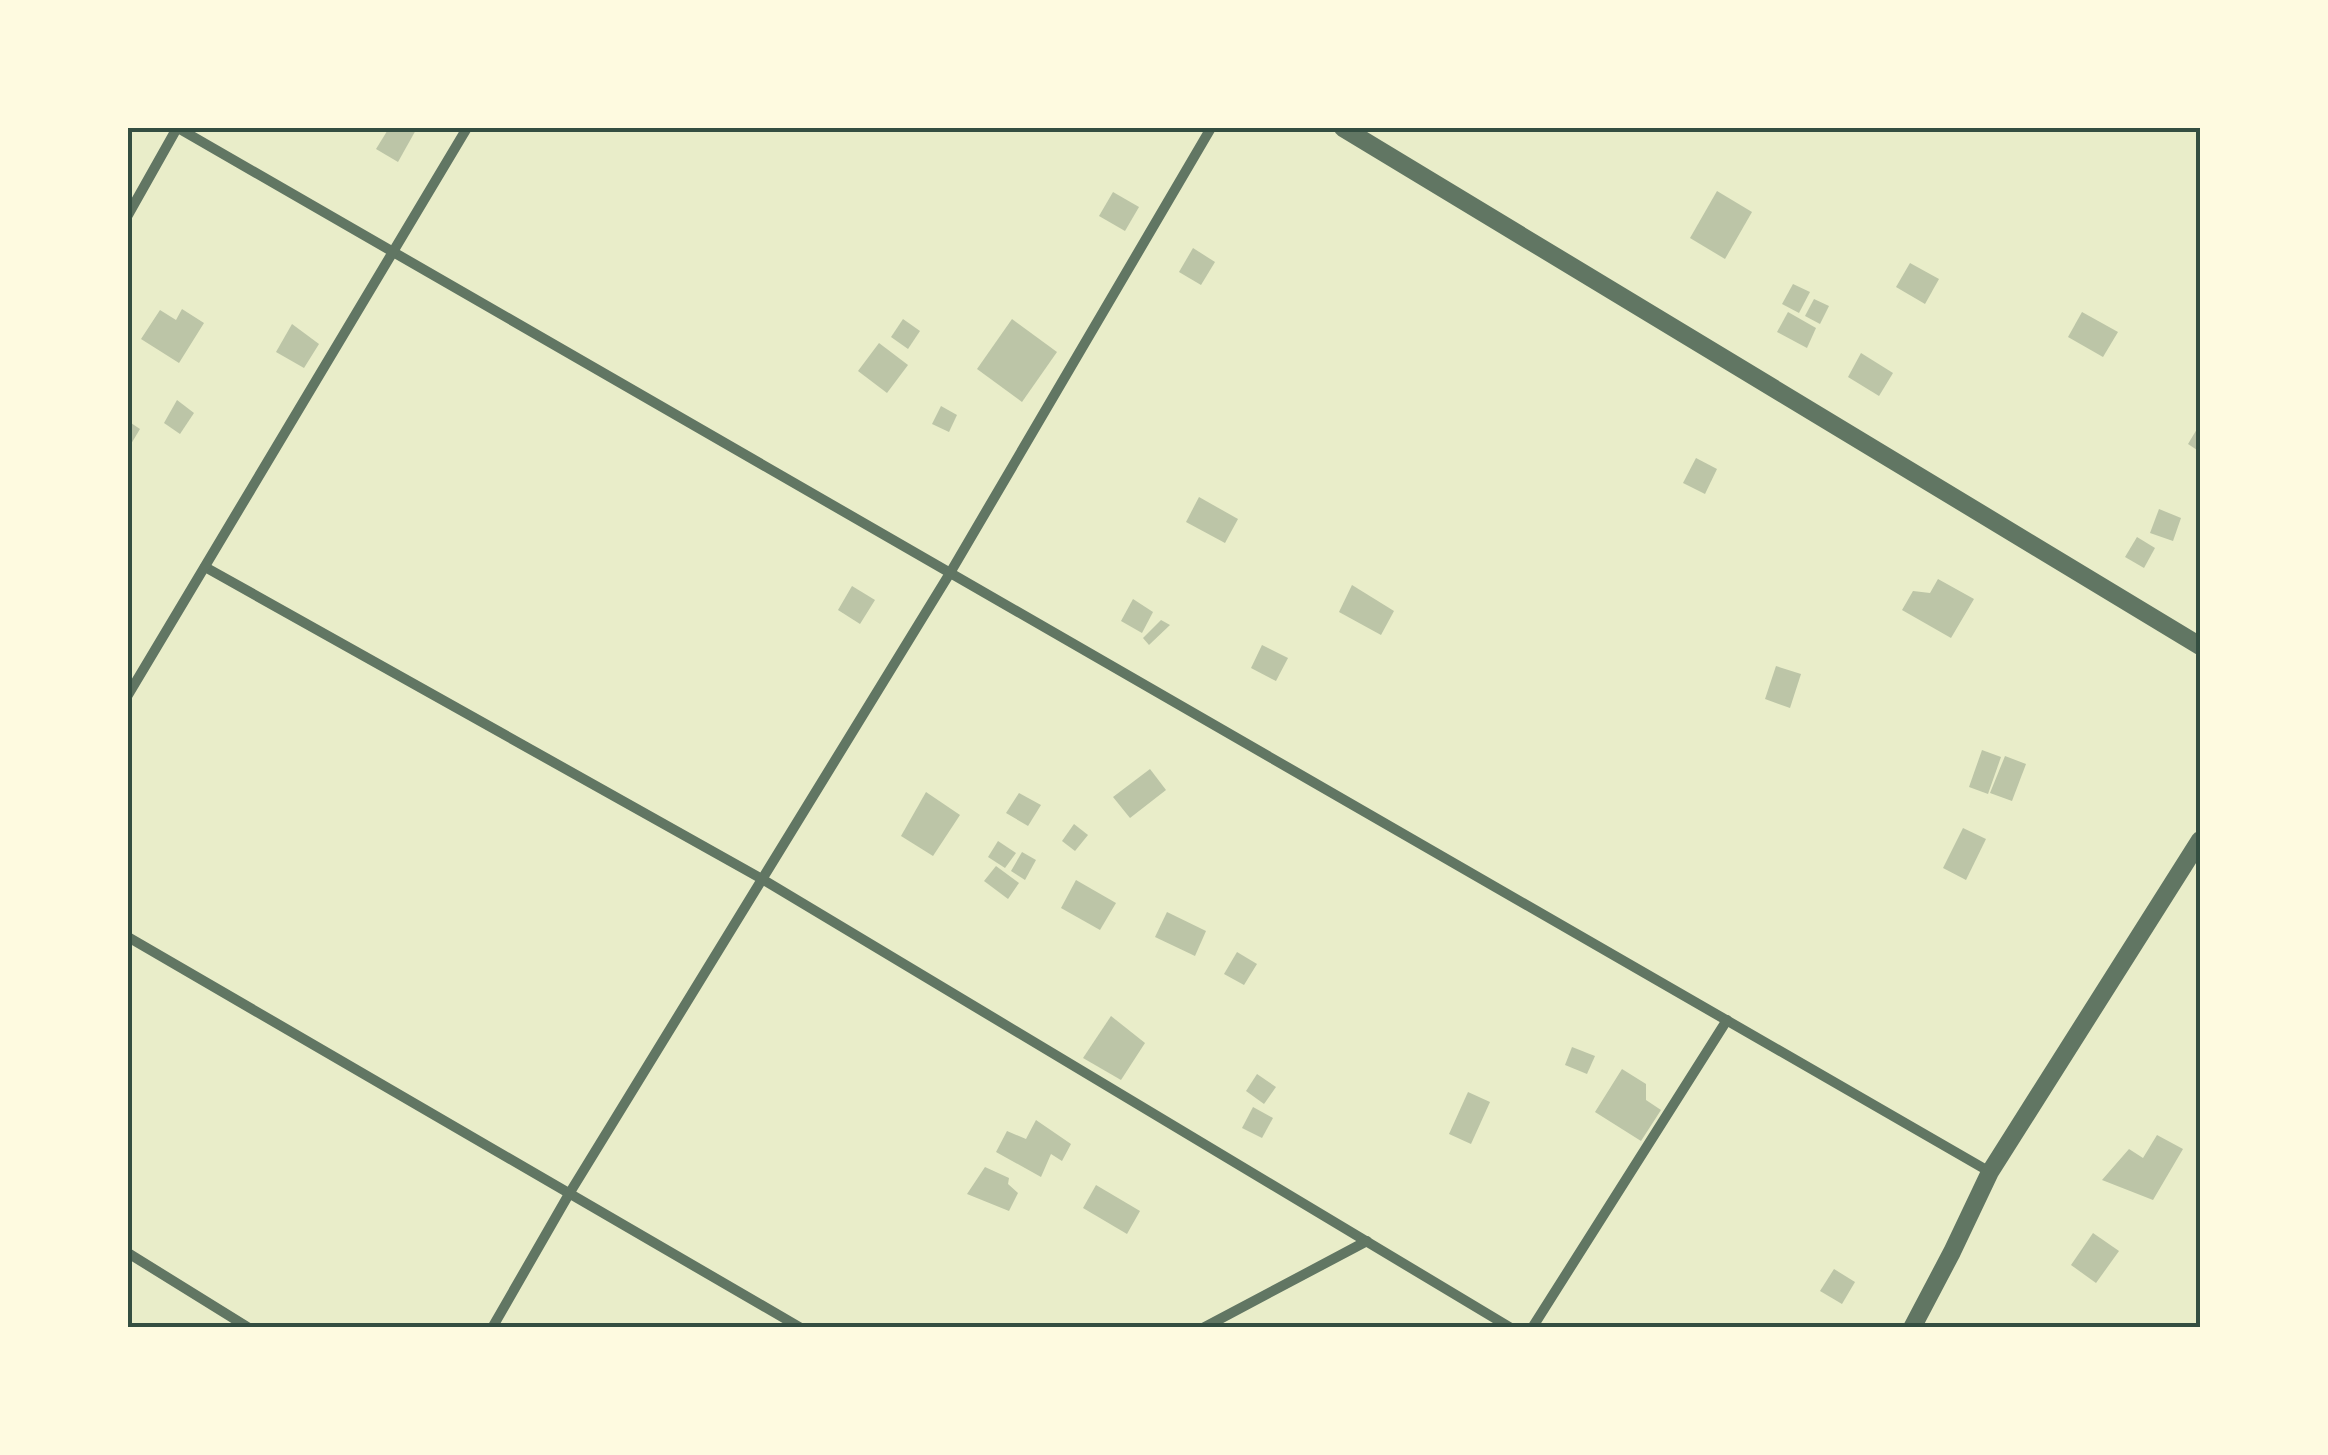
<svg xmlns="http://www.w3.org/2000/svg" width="2328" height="1455" font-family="Ubuntu,sans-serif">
  <rect width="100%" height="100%" fill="#e9edc9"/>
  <g fill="#bcc5a7">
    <path d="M 389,128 L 417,128 L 398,162 L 376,149 Z"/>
    <path d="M 1717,191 L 1752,212 L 1725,259 L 1690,238 Z"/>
    <path d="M 1113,192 L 1139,207 L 1125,231 L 1099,216 Z"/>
    <path d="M 1193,248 L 1215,262 L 1201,285 L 1179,272 Z"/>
    <path d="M 1910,263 L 1939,279 L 1925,304 L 1896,287 Z"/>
    <path d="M 1793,284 L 1810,292 L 1799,313 L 1782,304 Z"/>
    <path d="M 1814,299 L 1829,306 L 1820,324 L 1805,316 Z"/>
    <path d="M 182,309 L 204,323 L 179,363 L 141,339 L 160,310 L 176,320 Z"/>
    <path d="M 1788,312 L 1816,328 L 1807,348 L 1777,332 Z"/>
    <path d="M 2082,312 L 2118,332 L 2103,357 L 2068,337 Z"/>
    <path d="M 903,319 L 920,331 L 908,349 L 891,337 Z"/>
    <path d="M 1012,319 L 1057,352 L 1022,402 L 977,369 Z"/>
    <path d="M 292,324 L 319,344 L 304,368 L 276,352 Z"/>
    <path d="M 879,343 L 908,365 L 887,393 L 858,371 Z"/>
    <path d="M 1861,353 L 1893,373 L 1879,396 L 1848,377 Z"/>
    <path d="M 177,400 L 194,413 L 180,434 L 164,423 Z"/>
    <path d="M 941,406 L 957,415 L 949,432 L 932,424 Z"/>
    <path d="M 128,421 L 140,429 L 128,449 Z"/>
    <path d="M 2200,424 L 2200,452 L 2188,444 Z"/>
    <path d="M 1696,458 L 1717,469 L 1705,494 L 1683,483 Z"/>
    <path d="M 1199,497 L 1238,519 L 1225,543 L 1186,522 Z"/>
    <path d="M 2159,509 L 2181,518 L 2173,541 L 2150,533 Z"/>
    <path d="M 2137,537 L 2155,548 L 2144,568 L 2125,557 Z"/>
    <path d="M 1938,579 L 1974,599 L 1951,638 L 1902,610 L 1913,591 L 1930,593 Z"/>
    <path d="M 1352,585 L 1394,611 L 1381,635 L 1339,612 Z"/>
    <path d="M 852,586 L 875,600 L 860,624 L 838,610 Z"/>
    <path d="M 1133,599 L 1153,612 L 1142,633 L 1121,621 Z"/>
    <path d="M 1161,620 L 1170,625 L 1149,645 L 1143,638 Z"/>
    <path d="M 1262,645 L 1288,658 L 1276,681 L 1251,668 Z"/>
    <path d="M 1776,666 L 1801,674 L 1790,708 L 1765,699 Z"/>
    <path d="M 1982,750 L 2001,757 L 1988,794 L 1969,787 Z"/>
    <path d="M 2005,756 L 2026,764 L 2012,801 L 1990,793 Z"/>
    <path d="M 1150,769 L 1166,790 L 1130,818 L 1113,797 Z"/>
    <path d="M 926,792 L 960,815 L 933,856 L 901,836 Z"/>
    <path d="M 1019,793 L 1041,805 L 1028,826 L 1006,813 Z"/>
    <path d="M 1074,824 L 1088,835 L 1075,851 L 1062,841 Z"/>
    <path d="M 1963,828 L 1986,839 L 1966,880 L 1943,868 Z"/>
    <path d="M 998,841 L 1016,853 L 1005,868 L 988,857 Z"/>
    <path d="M 1022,852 L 1036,860 L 1025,880 L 1011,871 Z"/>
    <path d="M 996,866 L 1019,883 L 1008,899 L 984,881 Z"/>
    <path d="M 1076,880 L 1116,903 L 1100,930 L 1061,908 Z"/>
    <path d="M 1167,912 L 1206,931 L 1195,956 L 1155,937 Z"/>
    <path d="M 1237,952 L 1257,964 L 1244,985 L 1224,974 Z"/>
    <path d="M 1111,1016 L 1145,1043 L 1121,1080 L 1083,1058 Z"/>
    <path d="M 1572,1047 L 1595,1056 L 1587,1074 L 1565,1065 Z"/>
    <path d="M 1622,1069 L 1646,1084 L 1646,1100 L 1661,1110 L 1641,1141 L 1595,1112 Z"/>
    <path d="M 1257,1074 L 1276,1087 L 1264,1104 L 1246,1091 Z"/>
    <path d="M 1468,1092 L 1490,1102 L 1471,1144 L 1449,1134 Z"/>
    <path d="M 1253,1107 L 1273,1118 L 1262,1138 L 1242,1128 Z"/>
    <path d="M 1036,1120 L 1071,1144 L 1062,1161 L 1051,1154 L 1041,1177 L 996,1152 L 1007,1131 L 1026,1139 Z"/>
    <path d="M 2157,1135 L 2183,1149 L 2153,1200 L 2102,1180 L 2129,1149 L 2143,1158 Z"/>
    <path d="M 985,1167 L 1009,1178 L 1008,1184 L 1018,1193 L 1009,1211 L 967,1194 Z"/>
    <path d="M 1096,1185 L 1140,1211 L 1127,1234 L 1083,1208 Z"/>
    <path d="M 2093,1233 L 2119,1251 L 2096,1283 L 2071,1265 Z"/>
    <path d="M 1834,1269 L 1855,1282 L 1842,1304 L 1820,1291 Z"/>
  </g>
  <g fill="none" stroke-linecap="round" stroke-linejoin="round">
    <g stroke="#617663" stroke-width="10">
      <path d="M 178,128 L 1990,1172"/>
      <path d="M 128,215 L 177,128"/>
      <path d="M 205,567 L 762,879 L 1511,1328"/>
      <path d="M 128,695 L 467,128"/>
      <path d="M 128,937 L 801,1328"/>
      <path d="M 128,1253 L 249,1328"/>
      <path d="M 492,1328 L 569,1194 L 950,573 L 1211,128"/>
      <path d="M 1203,1328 L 1367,1241"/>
      <path d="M 1532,1328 L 1727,1020"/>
    </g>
    <g stroke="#617663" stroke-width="18">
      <path d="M 1343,128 L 2200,646"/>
      <path d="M 1912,1328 L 1952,1252 L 1990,1172 L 2200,840"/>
    </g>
  </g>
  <rect width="2328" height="1455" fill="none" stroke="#fefae0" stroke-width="260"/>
  <rect x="130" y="130" width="2068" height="1195" fill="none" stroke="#344e41" stroke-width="4"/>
</svg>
